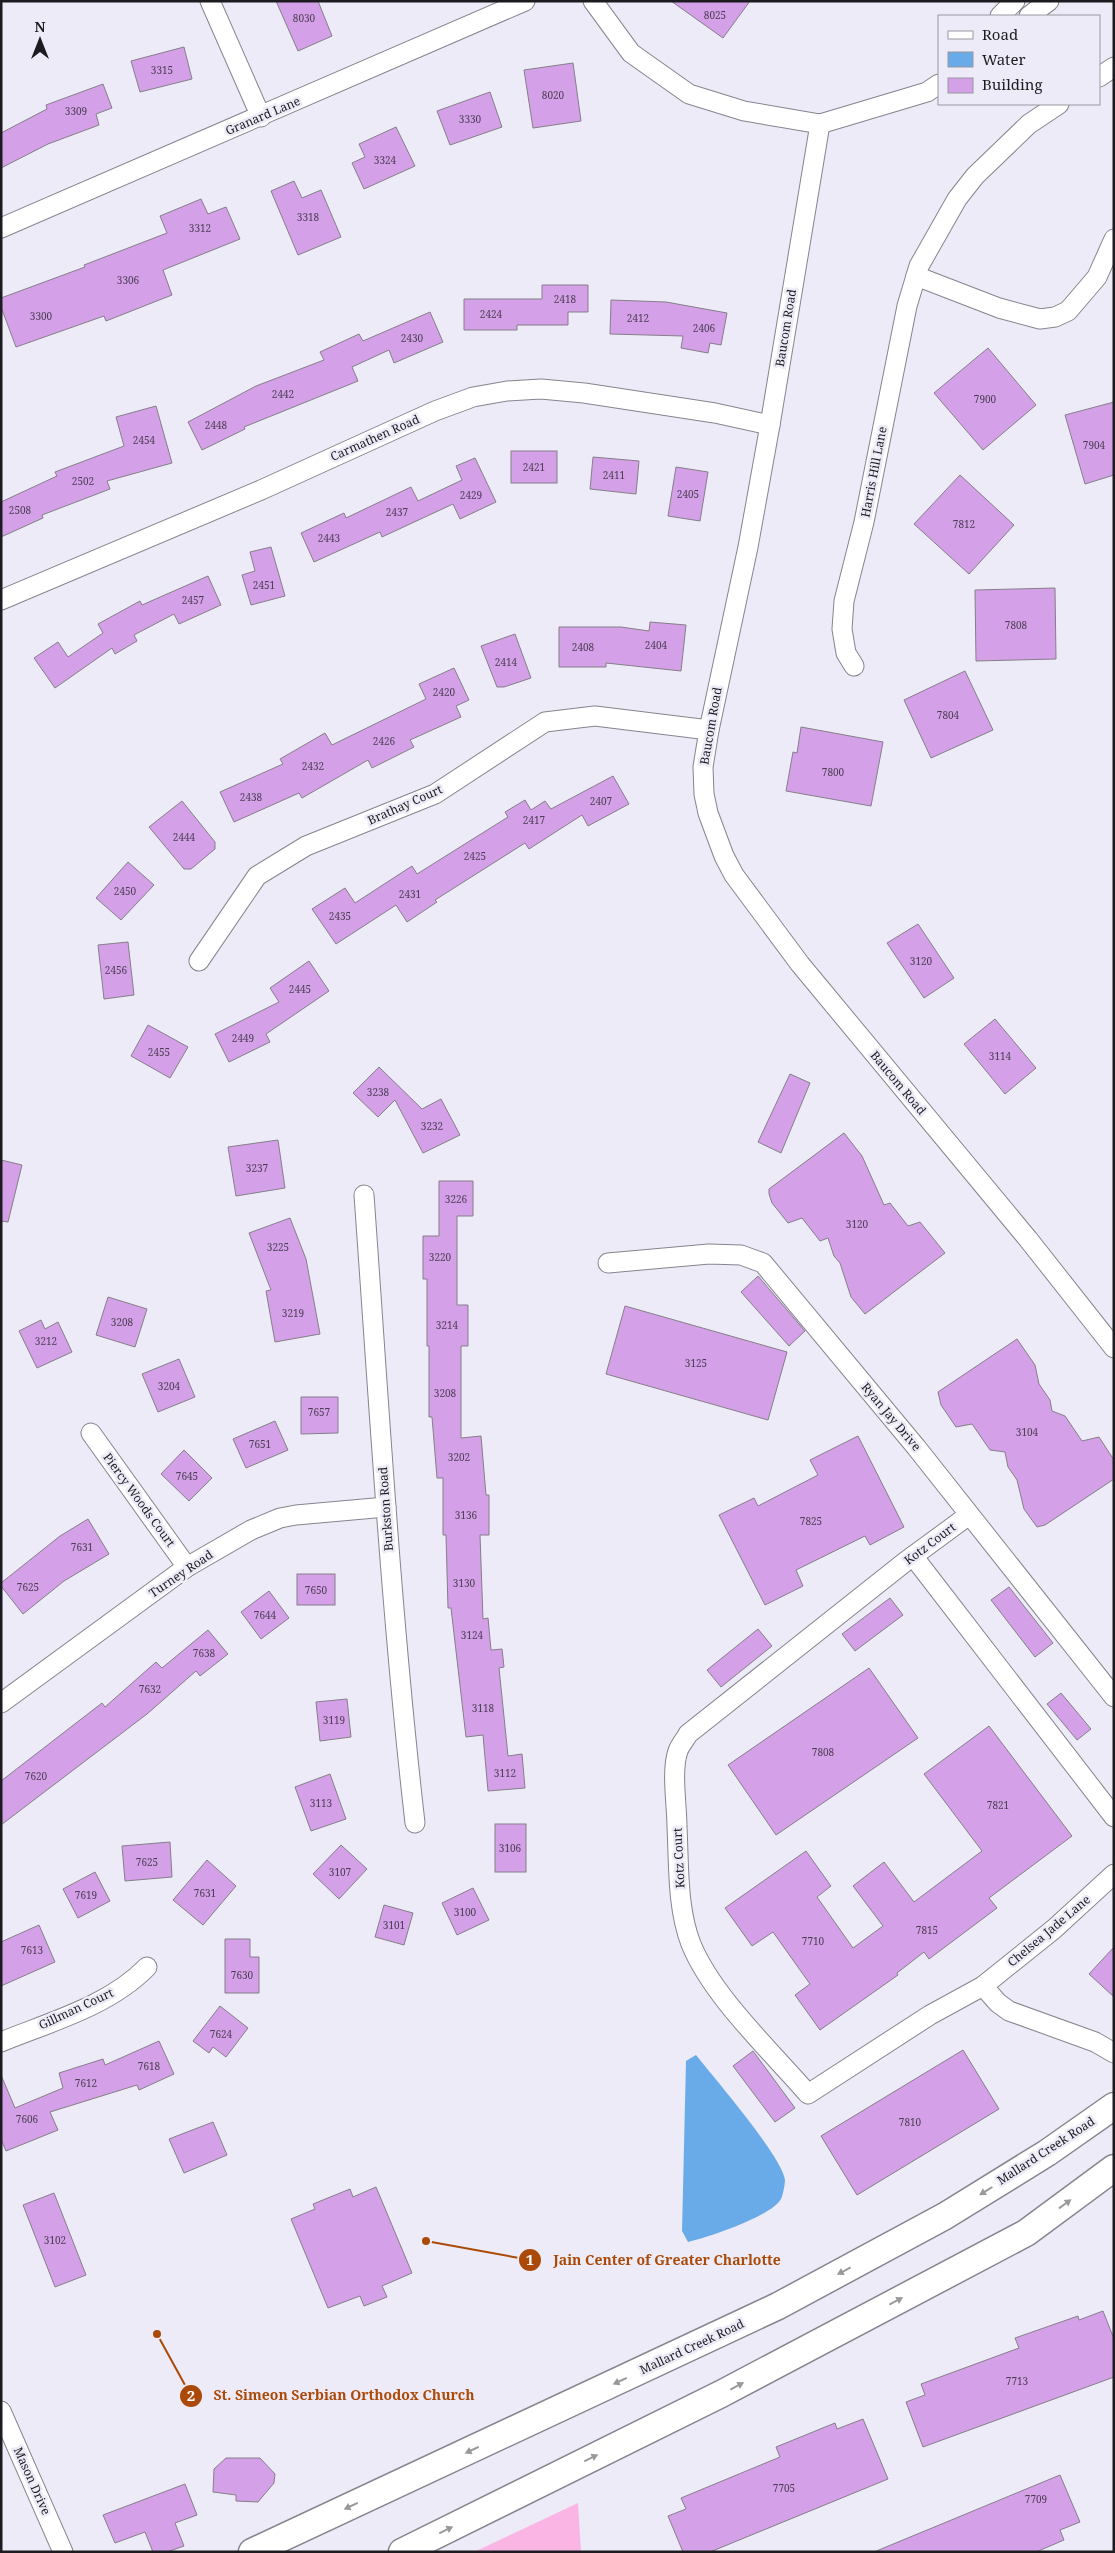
<svg xmlns="http://www.w3.org/2000/svg" width="1115" height="2553" font-family="'Noto Serif',serif">
  <rect width="100%" height="100%" fill="#edebf7"/>
  <path fill="#fab5e4" d="M 578,2503 L 581,2552 L 474,2552 Z"/>
  <path fill="#69aae9" d="M 696,2055 C 714,2078 782,2156 785,2180 C 785,2184 783,2195 781,2199 C 772,2216 707,2238 688,2242 L 682,2231 L 686,2061 Z"/>
  <g fill="#d4a0e8" stroke="#857f88">
    <path d="M 276,1 L 318,1 L 332,36 L 298,51 Z"/>
    <path d="M 671,1 L 750,1 L 723,38 Z"/>
    <path d="M 184,47 L 192,79 L 140,92 L 131,61 Z"/>
    <path d="M 573,63 L 581,121 L 533,128 L 524,70 Z"/>
    <path d="M 103,84 L 112,108 L 96,114 L 99,125 L 48,144 L 1,168 L 1,133 L 47,109 L 46,105 Z"/>
    <path d="M 490,92 L 502,127 L 450,145 L 437,111 Z"/>
    <path d="M 396,127 L 415,166 L 364,189 L 352,163 L 365,157 L 359,144 Z"/>
    <path d="M 294,181 L 302,198 L 321,190 L 341,237 L 298,255 L 271,191 Z"/>
    <path d="M 201,199 L 208,214 L 226,207 L 240,239 L 163,270 L 172,295 L 106,321 L 104,316 L 16,347 L 1,307 L 1,298 L 85,267 L 84,265 L 167,233 L 160,216 Z"/>
    <path d="M 542,285 L 588,285 L 588,312 L 568,312 L 568,325 L 517,325 L 517,330 L 464,330 L 464,299 L 542,299 Z"/>
    <path d="M 611,300 L 666,302 L 727,313 L 721,345 L 710,343 L 708,353 L 681,348 L 683,336 L 610,334 Z"/>
    <path d="M 430,312 L 443,342 L 394,363 L 389,350 L 352,367 L 358,381 L 244,427 L 245,429 L 202,450 L 188,422 L 256,386 L 324,360 L 320,352 L 359,334 L 363,341 Z"/>
    <path d="M 988,348 L 1036,405 L 983,450 L 934,393 Z"/>
    <path d="M 1114,402 L 1114,475 L 1085,484 L 1065,415 Z"/>
    <path d="M 156,406 L 172,463 L 107,481 L 110,489 L 42,515 L 43,518 L 1,537 L 1,502 L 57,476 L 55,472 L 124,446 L 116,417 Z"/>
    <rect x="511" y="451" width="46" height="32"/>
    <path d="M 593,457 L 639,461 L 636,494 L 590,489 Z"/>
    <path d="M 475,458 L 496,502 L 460,519 L 453,504 L 382,537 L 380,532 L 314,562 L 301,533 L 344,513 L 346,518 L 411,487 L 418,501 L 462,480 L 456,466 Z"/>
    <path d="M 676,467 L 708,472 L 700,521 L 668,516 Z"/>
    <path d="M 960,475 L 1014,525 L 969,574 L 914,524 Z"/>
    <path d="M 271,547 L 285,596 L 251,605 L 242,575 L 255,571 L 250,552 Z"/>
    <path d="M 208,576 L 221,605 L 179,624 L 174,614 L 134,635 L 137,641 L 115,654 L 112,648 L 55,688 L 34,658 L 58,642 L 68,657 L 103,633 L 98,624 L 140,601 L 142,605 Z"/>
    <path d="M 1055,588 L 1056,659 L 976,661 L 975,590 Z"/>
    <path d="M 650,622 L 686,625 L 681,671 L 606,663 L 606,667 L 559,667 L 559,627 L 621,627 L 649,631 Z"/>
    <path d="M 515,634 L 531,678 L 504,687 L 497,687 L 481,646 Z"/>
    <path d="M 454,668 L 469,700 L 456,706 L 461,717 L 410,740 L 414,747 L 372,768 L 368,760 L 302,798 L 299,793 L 234,822 L 220,792 L 283,764 L 280,759 L 325,733 L 332,745 L 426,699 L 419,684 Z"/>
    <path d="M 965,671 L 993,730 L 931,758 L 904,700 Z"/>
    <path d="M 801,727 L 883,742 L 871,806 L 786,791 L 793,752 L 797,753 Z"/>
    <path d="M 613,776 L 629,804 L 588,826 L 582,815 L 529,849 L 525,843 L 435,900 L 437,902 L 407,922 L 396,905 L 336,944 L 312,909 L 345,888 L 355,903 L 412,866 L 417,874 L 508,817 L 505,812 L 525,800 L 531,810 L 545,801 L 551,809 Z"/>
    <path d="M 182,801 L 215,842 L 215,849 L 191,869 L 184,869 L 149,827 Z"/>
    <path d="M 128,862 L 154,885 L 121,920 L 96,898 Z"/>
    <path d="M 918,924 L 954,978 L 924,998 L 887,943 Z"/>
    <path d="M 128,942 L 134,995 L 104,999 L 98,945 Z"/>
    <path d="M 309,961 L 329,991 L 266,1034 L 270,1042 L 229,1062 L 215,1034 L 279,1002 L 270,988 Z"/>
    <path d="M 995,1019 L 1036,1068 L 1005,1094 L 964,1044 Z"/>
    <path d="M 148,1025 L 188,1047 L 170,1078 L 131,1056 Z"/>
    <path d="M 379,1067 L 422,1109 L 441,1099 L 460,1135 L 423,1153 L 395,1100 L 378,1117 L 353,1093 Z"/>
    <path d="M 790,1074 L 810,1083 L 781,1153 L 758,1142 Z"/>
    <path d="M 844,1133 L 862,1156 L 884,1205 L 890,1203 L 908,1226 L 920,1222 L 945,1253 L 865,1314 L 851,1297 L 840,1263 L 834,1256 L 828,1238 L 820,1241 L 802,1218 L 788,1223 L 772,1203 L 769,1194 L 769,1189 Z"/>
    <path d="M 278,1140 L 285,1188 L 236,1196 L 228,1147 Z"/>
    <path d="M 1,1160 L 22,1165 L 8,1222 L 1,1221 Z"/>
    <path d="M 439,1181 L 473,1181 L 473,1216 L 457,1216 L 457,1305 L 468,1305 L 468,1346 L 461,1346 L 461,1438 L 481,1436 L 486,1495 L 489,1495 L 489,1535 L 480,1535 L 483,1619 L 488,1618 L 491,1650 L 502,1649 L 504,1667 L 499,1668 L 508,1756 L 522,1754 L 525,1788 L 488,1791 L 483,1735 L 466,1737 L 451,1608 L 448,1608 L 446,1535 L 443,1535 L 443,1478 L 437,1478 L 432,1417 L 429,1417 L 429,1346 L 427,1346 L 427,1279 L 423,1279 L 423,1236 L 439,1236 Z"/>
    <path d="M 290,1218 L 306,1259 L 320,1334 L 275,1342 L 266,1291 L 271,1290 L 249,1233 Z"/>
    <path d="M 758,1276 L 805,1331 L 789,1346 L 741,1292 Z"/>
    <path d="M 108,1297 L 147,1309 L 135,1347 L 96,1335 Z"/>
    <path d="M 625,1306 L 787,1352 L 768,1420 L 606,1374 Z"/>
    <path d="M 41,1320 L 45,1329 L 58,1322 L 72,1352 L 37,1368 L 19,1331 Z"/>
    <path d="M 1017,1339 L 1035,1365 L 1039,1384 L 1050,1400 L 1052,1411 L 1065,1416 L 1082,1441 L 1099,1437 L 1114,1460 L 1114,1479 L 1045,1525 L 1037,1527 L 1024,1509 L 1017,1480 L 1008,1467 L 1005,1452 L 990,1450 L 972,1424 L 956,1427 L 941,1405 L 938,1392 Z"/>
    <path d="M 179,1359 L 195,1397 L 158,1412 L 142,1374 Z"/>
    <path d="M 301,1397 L 338,1397 L 338,1433 L 301,1434 Z"/>
    <path d="M 275,1421 L 288,1450 L 246,1468 L 233,1439 Z"/>
    <path d="M 858,1436 L 904,1527 L 870,1545 L 865,1536 L 796,1570 L 803,1586 L 765,1605 L 719,1515 L 754,1498 L 758,1506 L 818,1475 L 810,1460 Z"/>
    <path d="M 184,1450 L 212,1478 L 189,1501 L 161,1474 Z"/>
    <path d="M 88,1519 L 109,1554 L 64,1581 L 23,1614 L 1,1586 L 1,1583 L 60,1536 Z"/>
    <rect x="297" y="1574" width="38" height="31"/>
    <path d="M 1009,1587 L 1053,1643 L 1035,1657 L 991,1600 Z"/>
    <path d="M 269,1591 L 289,1618 L 261,1639 L 241,1612 Z"/>
    <path d="M 890,1598 L 903,1615 L 855,1651 L 842,1634 Z"/>
    <path d="M 758,1629 L 772,1646 L 721,1687 L 707,1670 Z"/>
    <path d="M 208,1630 L 228,1654 L 200,1676 L 196,1671 L 147,1714 L 1,1825 L 1,1781 L 102,1703 L 105,1707 L 156,1662 L 162,1668 Z"/>
    <path d="M 869,1668 L 918,1738 L 776,1835 L 728,1765 Z"/>
    <path d="M 1061,1693 L 1091,1729 L 1077,1740 L 1047,1704 Z"/>
    <path d="M 347,1699 L 351,1737 L 320,1741 L 316,1702 Z"/>
    <path d="M 989,1726 L 1072,1836 L 989,1898 L 997,1908 L 929,1959 L 924,1952 L 897,1973 L 898,1975 L 820,2030 L 795,1995 L 810,1984 L 773,1932 L 752,1946 L 725,1908 L 806,1851 L 831,1886 L 817,1897 L 853,1948 L 883,1926 L 853,1886 L 884,1862 L 914,1902 L 982,1851 L 924,1774 Z"/>
    <path d="M 330,1774 L 346,1819 L 311,1831 L 295,1787 Z"/>
    <rect x="495" y="1824" width="31" height="48"/>
    <path d="M 170,1842 L 172,1877 L 125,1881 L 122,1846 Z"/>
    <path d="M 341,1845 L 367,1869 L 339,1899 L 313,1874 Z"/>
    <path d="M 207,1860 L 236,1886 L 203,1925 L 173,1900 Z"/>
    <path d="M 95,1872 L 110,1901 L 78,1918 L 63,1889 Z"/>
    <path d="M 473,1888 L 489,1920 L 457,1935 L 442,1903 Z"/>
    <path d="M 384,1905 L 413,1913 L 404,1945 L 375,1937 Z"/>
    <path d="M 39,1925 L 55,1962 L 1,1986 L 1,1942 Z"/>
    <path d="M 225,1939 L 250,1939 L 250,1957 L 259,1957 L 259,1993 L 225,1993 Z"/>
    <path d="M 1114,1947 L 1114,1997 L 1089,1974 Z"/>
    <path d="M 220,2006 L 248,2028 L 226,2057 L 213,2047 L 209,2053 L 193,2041 Z"/>
    <path d="M 159,2041 L 174,2074 L 139,2090 L 137,2085 L 50,2112 L 58,2130 L 6,2151 L 1,2139 L 1,2075 L 15,2108 L 63,2088 L 59,2073 L 103,2059 L 105,2065 Z"/>
    <path d="M 963,2050 L 999,2109 L 857,2195 L 821,2136 Z"/>
    <path d="M 753,2051 L 795,2108 L 775,2122 L 733,2066 Z"/>
    <path d="M 213,2122 L 227,2155 L 184,2173 L 169,2139 Z"/>
    <path d="M 376,2187 L 412,2273 L 382,2286 L 387,2297 L 364,2306 L 360,2296 L 328,2308 L 291,2219 L 315,2209 L 313,2204 L 350,2189 L 353,2197 Z"/>
    <path d="M 54,2193 L 86,2275 L 55,2287 L 23,2205 Z"/>
    <path d="M 1103,2311 L 1114,2339 L 1114,2377 L 923,2447 L 906,2402 L 925,2395 L 921,2384 L 1019,2348 L 1015,2338 L 1078,2316 L 1079,2320 Z"/>
    <path d="M 863,2419 L 888,2479 L 710,2552 L 683,2552 L 668,2516 L 686,2509 L 681,2498 L 780,2457 L 776,2447 L 835,2423 L 837,2429 Z"/>
    <path d="M 226,2458 L 260,2458 L 275,2474 L 274,2483 L 258,2502 L 236,2501 L 236,2495 L 213,2492 L 214,2469 Z"/>
    <path d="M 1060,2475 L 1080,2522 L 1060,2530 L 1064,2540 L 1036,2552 L 874,2552 Z"/>
    <path d="M 185,2484 L 197,2515 L 175,2523 L 184,2546 L 167,2552 L 153,2552 L 145,2532 L 115,2543 L 103,2515 Z"/>
  </g>
  <g fill="none" stroke-linecap="round" stroke-linejoin="round">
    <g stroke="#86848e" stroke-width="21">
      <g id="minor">
        <path d="M 210,1 L 261,117"/>
        <path d="M 593,1 L 631,53 L 689,94 L 744,111 L 820,124 L 927,92 L 939,84"/>
        <path d="M 1000,16 L 1015,1"/>
        <path d="M 1029,16 L 1049,1"/>
        <path d="M 1099,77 L 1114,67"/>
        <path d="M 820,124 L 770,425 L 748,547 L 709,730 L 703,767 L 704,794 L 708,813 L 724,856 L 734,875 L 800,964 L 1028,1239 L 1114,1348"/>
        <path d="M 1,228 L 525,1"/>
        <path d="M 916,276 L 999,308 L 1040,319 L 1055,317 L 1068,311 L 1097,277 L 1114,239"/>
        <path d="M 1,600 L 261,490 L 435,411 L 473,397 L 507,391 L 541,389 L 584,393 L 715,413 L 770,425"/>
        <path d="M 854,666 L 846,653 L 842,629 L 844,601 L 864,522 L 907,306 L 919,266 L 957,199 L 975,176 L 1029,124 L 1059,104"/>
        <path d="M 199,961 L 257,876 L 306,846 L 435,794 L 545,722 L 595,716 L 709,730"/>
        <path d="M 364,1195 C 379,1404 391,1614 415,1823"/>
        <path d="M 608,1263 L 709,1254 L 741,1255 L 763,1263 L 916,1447 L 1114,1697"/>
        <path d="M 91,1433 L 187,1567"/>
        <path d="M 969,1515 L 905,1562 L 688,1734 C 685,1740 680,1745 678,1751 C 671,1770 677,1806 677,1827 C 679,1865 677,1908 691,1944 C 712,1996 771,2051 808,2094 L 930,2015 L 983,1986 L 1054,1929 L 1114,1874"/>
        <path d="M 913,1556 L 1114,1817"/>
        <path d="M 1,1703 L 187,1567 L 251,1530 L 280,1518 L 296,1515 L 386,1507"/>
        <path d="M 983,1986 L 998,2003 L 1009,2011 L 1095,2042 L 1114,2053"/>
        <path d="M 1,2042 C 50,2022 109,2006 147,1967"/>
        <path d="M 1,2411 L 63,2552"/>
      </g>
    </g>
    <g stroke="#86848e" stroke-width="29">
      <g id="secondary">
        <path d="M 252,2552 L 778,2306 L 945,2216 L 1047,2153 L 1114,2106"/>
        <path d="M 402,2552 L 721,2394 L 1026,2233 L 1114,2168"/>
      </g>
    </g>
    <use href="#minor" stroke="#fff" stroke-width="19"/>
    <use href="#secondary" stroke="#fff" stroke-width="26"/>
  </g>
  <defs><path id="oneway-solid" d="M-6-.8H1V-3.2L6.5 0L1 3.2V.8H-6Z" transform="scale(1.25)"/></defs>
  <g fill="#99999b">
    <use href="#oneway-solid" transform="translate(986 2191) rotate(148)"/>
    <use href="#oneway-solid" transform="translate(1065 2204) rotate(-36)"/>
    <use href="#oneway-solid" transform="translate(844 2271) rotate(152)"/>
    <use href="#oneway-solid" transform="translate(896 2301) rotate(-28)"/>
    <use href="#oneway-solid" transform="translate(620 2381) rotate(155)"/>
    <use href="#oneway-solid" transform="translate(737 2386) rotate(-28)"/>
    <use href="#oneway-solid" transform="translate(472 2450) rotate(155)"/>
    <use href="#oneway-solid" transform="translate(591 2458) rotate(-26)"/>
    <use href="#oneway-solid" transform="translate(351 2506) rotate(155)"/>
    <use href="#oneway-solid" transform="translate(446 2530) rotate(-26)"/>
  </g>
  <g text-anchor="middle" stroke-width="5" stroke-linejoin="round" paint-order="stroke">
    <g font-size="10" fill="#4a3d52">
      <text x="715" y="19">8025</text>
      <text x="304" y="22">8030</text>
      <text x="162" y="74">3315</text>
      <text x="553" y="99">8020</text>
      <text x="76" y="115">3309</text>
      <text x="470" y="123">3330</text>
      <text x="385" y="164">3324</text>
      <text x="308" y="221">3318</text>
      <text x="200" y="232">3312</text>
      <text x="128" y="284">3306</text>
      <text x="565" y="303">2418</text>
      <text x="491" y="318">2424</text>
      <text x="41" y="320">3300</text>
      <text x="638" y="322">2412</text>
      <text x="704" y="332">2406</text>
      <text x="412" y="342">2430</text>
      <text x="283" y="398">2442</text>
      <text x="985" y="403">7900</text>
      <text x="216" y="429">2448</text>
      <text x="144" y="444">2454</text>
      <text x="1094" y="449">7904</text>
      <text x="534" y="471">2421</text>
      <text x="614" y="479">2411</text>
      <text x="83" y="485">2502</text>
      <text x="688" y="498">2405</text>
      <text x="471" y="499">2429</text>
      <text x="20" y="514">2508</text>
      <text x="397" y="516">2437</text>
      <text x="964" y="528">7812</text>
      <text x="329" y="542">2443</text>
      <text x="264" y="589">2451</text>
      <text x="193" y="604">2457</text>
      <text x="1016" y="629">7808</text>
      <text x="656" y="649">2404</text>
      <text x="583" y="651">2408</text>
      <text x="506" y="666">2414</text>
      <text x="444" y="696">2420</text>
      <text x="948" y="719">7804</text>
      <text x="384" y="745">2426</text>
      <text x="313" y="770">2432</text>
      <text x="833" y="776">7800</text>
      <text x="251" y="801">2438</text>
      <text x="601" y="805">2407</text>
      <text x="534" y="824">2417</text>
      <text x="184" y="841">2444</text>
      <text x="475" y="860">2425</text>
      <text x="125" y="895">2450</text>
      <text x="410" y="898">2431</text>
      <text x="340" y="920">2435</text>
      <text x="921" y="965">3120</text>
      <text x="116" y="974">2456</text>
      <text x="300" y="993">2445</text>
      <text x="243" y="1042">2449</text>
      <text x="159" y="1056">2455</text>
      <text x="1000" y="1060">3114</text>
      <text x="378" y="1096">3238</text>
      <text x="432" y="1130">3232</text>
      <text x="257" y="1172">3237</text>
      <text x="456" y="1203">3226</text>
      <text x="857" y="1228">3120</text>
      <text x="278" y="1251">3225</text>
      <text x="440" y="1261">3220</text>
      <text x="293" y="1317">3219</text>
      <text x="122" y="1326">3208</text>
      <text x="447" y="1329">3214</text>
      <text x="46" y="1345">3212</text>
      <text x="696" y="1367">3125</text>
      <text x="169" y="1390">3204</text>
      <text x="445" y="1397">3208</text>
      <text x="319" y="1416">7657</text>
      <text x="1027" y="1436">3104</text>
      <text x="260" y="1448">7651</text>
      <text x="459" y="1461">3202</text>
      <text x="187" y="1480">7645</text>
      <text x="466" y="1519">3136</text>
      <text x="811" y="1525">7825</text>
      <text x="82" y="1551">7631</text>
      <text x="464" y="1587">3130</text>
      <text x="28" y="1591">7625</text>
      <text x="316" y="1594">7650</text>
      <text x="265" y="1619">7644</text>
      <text x="472" y="1639">3124</text>
      <text x="204" y="1657">7638</text>
      <text x="150" y="1693">7632</text>
      <text x="483" y="1712">3118</text>
      <text x="334" y="1724">3119</text>
      <text x="823" y="1756">7808</text>
      <text x="505" y="1777">3112</text>
      <text x="36" y="1780">7620</text>
      <text x="321" y="1807">3113</text>
      <text x="998" y="1809">7821</text>
      <text x="510" y="1852">3106</text>
      <text x="147" y="1866">7625</text>
      <text x="340" y="1876">3107</text>
      <text x="205" y="1897">7631</text>
      <text x="86" y="1899">7619</text>
      <text x="465" y="1916">3100</text>
      <text x="394" y="1929">3101</text>
      <text x="927" y="1934">7815</text>
      <text x="813" y="1945">7710</text>
      <text x="32" y="1954">7613</text>
      <text x="242" y="1979">7630</text>
      <text x="221" y="2038">7624</text>
      <text x="149" y="2070">7618</text>
      <text x="86" y="2087">7612</text>
      <text x="27" y="2123">7606</text>
      <text x="910" y="2126">7810</text>
      <text x="55" y="2244">3102</text>
      <text x="1017" y="2385">7713</text>
      <text x="784" y="2492">7705</text>
      <text x="1036" y="2503">7709</text>
    </g>
    <g font-size="12" fill="#1c1c20" stroke="#edebf7">
      <text transform="translate(263 116) rotate(-23)" y="4">Granard Lane</text>
      <text transform="translate(786 328) rotate(-81)" y="4">Baucom Road</text>
      <text transform="translate(375 438) rotate(-24)" y="4">Carmathen Road</text>
      <text transform="translate(874 472) rotate(-79)" y="4">Harris Hill Lane</text>
      <text transform="translate(711 726) rotate(-80)" y="4">Baucom Road</text>
      <text transform="translate(405 805) rotate(-24)" y="4">Brathay Court</text>
      <text transform="translate(898 1083) rotate(50)" y="4">Baucom Road</text>
      <text transform="translate(891 1417) rotate(50)" y="4">Ryan Jay Drive</text>
      <text transform="translate(139 1500) rotate(54)" y="4">Piercy Woods Court</text>
      <text transform="translate(386 1509) rotate(-94)" y="4">Burkston Road</text>
      <text transform="translate(930 1544) rotate(-37)" y="4">Kotz Court</text>
      <text transform="translate(181 1574) rotate(-34)" y="4">Turney Road</text>
      <text transform="translate(679 1858) rotate(-93)" y="4">Kotz Court</text>
      <text transform="translate(1049 1931) rotate(-40)" y="4">Chelsea Jade Lane</text>
      <text transform="translate(76 2009) rotate(-25)" y="4">Gillman Court</text>
      <text transform="translate(1046 2151) rotate(-33)" y="4">Mallard Creek Road</text>
      <text transform="translate(692 2347) rotate(-25)" y="4">Mallard Creek Road</text>
      <text transform="translate(32 2481) rotate(66)" y="4">Mason Drive</text>
    </g>
  </g>
  <path fill="none" stroke="#aa4908" stroke-width="2" d="M426 2241L530 2260M157 2334L191 2396"/>
  <g fill="#aa4908" stroke="#edebf7" stroke-width="2">
    <circle cx="426" cy="2241" r="5"/>
    <circle cx="157" cy="2334" r="5"/>
    <circle cx="530" cy="2260" r="12"/>
    <circle cx="191" cy="2396" r="12"/>
  </g>
  <g font-size="15" text-anchor="middle" font-weight="bold" fill="#fff">
    <text x="530" y="2265">1</text>
    <text x="191" y="2401">2</text>
  </g>
  <g font-size="14" text-anchor="middle" font-weight="bold" fill="#aa4908" stroke="#edebf7" stroke-width="5" stroke-linejoin="round" paint-order="stroke">
    <text x="667" y="2265">Jain Center of Greater Charlotte</text>
    <text x="344" y="2400">St. Simeon Serbian Orthodox Church</text>
  </g>
  <rect width="1115" height="2553" fill="none" stroke="#1c1c20" stroke-width="5"/>
  <rect x="938" y="15" width="162" height="90" fill="#edebf7" stroke="#9998a1"/>
  <rect x="948" y="31" width="25" height="8" fill="#ffffff" stroke="#9998a1"/>
  <text x="982" y="40" font-size="15" fill="#1c1c20">Road</text>
  <rect x="948" y="52" width="25" height="15" fill="#69aae9" stroke="#9998a1"/>
  <text x="982" y="65" font-size="15" fill="#1c1c20">Water</text>
  <rect x="948" y="78" width="25" height="15" fill="#d4a0e8" stroke="#9998a1"/>
  <text x="982" y="90" font-size="15" fill="#1c1c20">Building</text>
  <g transform="translate(40 40)" stroke="#edebf7" stroke-width="4" paint-order="stroke">
  <path d="M0-4L9 19L0 12L-9 19Z" fill="#1c1c20"/>
  <text y="-8" font-size="14" font-weight="bold" text-anchor="middle" fill="#1c1c20">N</text>
  </g>
</svg>
